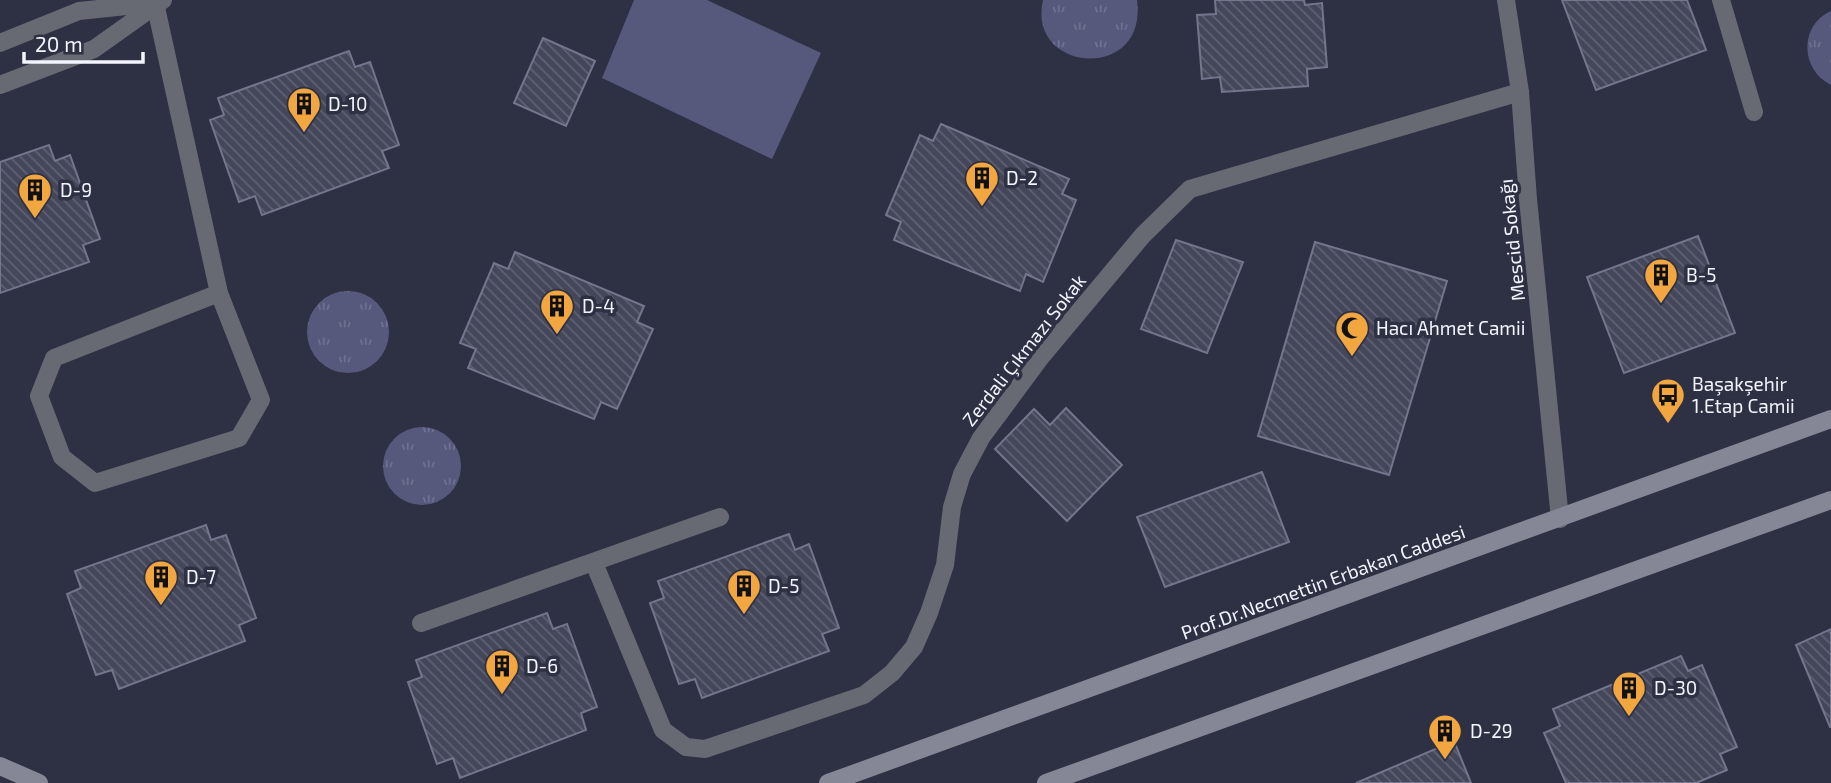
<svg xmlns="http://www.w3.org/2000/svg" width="1831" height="783" font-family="'Exo 2',sans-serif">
  <defs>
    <pattern id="park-tufts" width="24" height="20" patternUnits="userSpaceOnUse" patternTransform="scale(1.75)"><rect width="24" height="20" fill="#56597c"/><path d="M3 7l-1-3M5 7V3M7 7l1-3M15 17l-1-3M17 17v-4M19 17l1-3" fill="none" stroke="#6f7190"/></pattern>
    <pattern id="building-back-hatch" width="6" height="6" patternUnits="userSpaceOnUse" patternTransform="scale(1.75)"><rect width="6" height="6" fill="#44465a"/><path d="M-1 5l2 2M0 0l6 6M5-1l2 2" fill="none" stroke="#5f6173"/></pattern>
  </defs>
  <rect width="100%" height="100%" fill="#2e3043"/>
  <path fill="#56597c" d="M 634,0 L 707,0 L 821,53 L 772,159 L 602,78 Z"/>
  <g fill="url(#park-tufts)">
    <path d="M 1043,0 L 1137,0 C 1148,83 1026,73 1043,0 Z"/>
    <path d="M 1831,11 L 1831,85 C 1800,70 1799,25 1831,11 Z"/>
    <circle cx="348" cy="332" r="41"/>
    <circle cx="422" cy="466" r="39"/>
  </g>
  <g fill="url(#building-back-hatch)" stroke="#73768c" stroke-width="2">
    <path d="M 1215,0 L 1304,0 L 1305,5 L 1322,3 L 1327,67 L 1307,69 L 1308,86 L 1222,92 L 1220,77 L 1202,79 L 1197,15 L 1216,14 Z"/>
    <path d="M 1562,0 L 1687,0 L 1706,50 L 1596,90 Z"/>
    <path d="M 543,38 L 595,61 L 566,126 L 514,103 Z"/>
    <path d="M 349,51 L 355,67 L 370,62 L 399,145 L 382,151 L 389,168 L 262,215 L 255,196 L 239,202 L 210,120 L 224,115 L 218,98 Z"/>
    <path d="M 941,124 L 1069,179 L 1062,194 L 1076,200 L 1043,282 L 1026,274 L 1020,291 L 894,240 L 901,222 L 886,215 L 920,135 L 933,141 Z"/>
    <path d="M 49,145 L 55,161 L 70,155 L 100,239 L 83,245 L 89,262 L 0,293 L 0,162 Z"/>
    <path d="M 1698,236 L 1735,333 L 1624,373 L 1587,277 Z"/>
    <path d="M 1176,240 L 1243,262 L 1207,353 L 1141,329 Z"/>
    <path d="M 1315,242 L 1447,281 L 1389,475 L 1258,436 Z"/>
    <path d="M 515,252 L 644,306 L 637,322 L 653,329 L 617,409 L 601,402 L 594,419 L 468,368 L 476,349 L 460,343 L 494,263 L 508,269 Z"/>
    <path d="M 1066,408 L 1122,465 L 1067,521 L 995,449 L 1034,409 L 1050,425 Z"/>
    <path d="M 1262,472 L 1289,542 L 1165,587 L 1137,517 Z"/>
    <path d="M 206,525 L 211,540 L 226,535 L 256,618 L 239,625 L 245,641 L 119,689 L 112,670 L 96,675 L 67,594 L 81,588 L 75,571 Z"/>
    <path d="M 789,534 L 795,550 L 809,544 L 839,628 L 822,634 L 829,651 L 702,698 L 695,679 L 679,684 L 650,603 L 664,598 L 658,581 Z"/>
    <path d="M 547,613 L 553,629 L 567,624 L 597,707 L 581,713 L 586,730 L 460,778 L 453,758 L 437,764 L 408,682 L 422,677 L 416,660 Z"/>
    <path d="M 1831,629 L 1831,727 L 1830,727 L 1796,645 Z"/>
    <path d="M 1681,656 L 1688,671 L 1702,665 L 1737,747 L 1720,754 L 1727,770 L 1696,783 L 1566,783 L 1544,733 L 1560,726 L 1553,709 Z"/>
    <path d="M 1454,741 L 1471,783 L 1356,783 Z"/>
  </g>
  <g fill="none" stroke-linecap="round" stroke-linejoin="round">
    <g stroke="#676973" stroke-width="18">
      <path d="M 1721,0 L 1754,112"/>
      <path d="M 155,3 L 219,293 L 261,400 L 239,438 L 95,483 L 62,457 L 39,396 L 54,358 L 219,293"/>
      <path d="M 594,563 L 663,730 L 686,747 L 705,749 L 864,695 L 892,673 L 914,647 L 929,613 L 945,565 L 952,507 L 962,474 L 981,438 L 1041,357 L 1143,235 L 1190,189 L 1520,92"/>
      <path d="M 421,623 L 720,517"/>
    </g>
    <g stroke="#676973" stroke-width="18">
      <path d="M 1506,0 L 1520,92 L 1528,199 L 1560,519"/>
      <path d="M 0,43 L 79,11 L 155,3"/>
      <path d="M 0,85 L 94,49 L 163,0"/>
    </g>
    <g stroke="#858797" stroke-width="18">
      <path d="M 0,766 L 39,783"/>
      <path d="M 828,783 L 1831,419"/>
      <path d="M 1046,783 L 1831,500"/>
    </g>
  </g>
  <defs>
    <g id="building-pin" transform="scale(1.75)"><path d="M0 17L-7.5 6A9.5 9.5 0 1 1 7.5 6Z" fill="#f1a640" stroke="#2e3043"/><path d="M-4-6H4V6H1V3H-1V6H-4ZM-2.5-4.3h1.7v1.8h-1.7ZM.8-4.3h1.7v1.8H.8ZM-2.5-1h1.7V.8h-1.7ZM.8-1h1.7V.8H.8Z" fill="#111"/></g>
    <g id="mosque-pin" transform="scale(1.75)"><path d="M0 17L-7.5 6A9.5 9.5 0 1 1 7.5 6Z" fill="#f1a640" stroke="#2e3043"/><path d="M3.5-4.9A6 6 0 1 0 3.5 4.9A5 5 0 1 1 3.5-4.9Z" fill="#111"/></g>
    <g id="bus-pin" transform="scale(1.75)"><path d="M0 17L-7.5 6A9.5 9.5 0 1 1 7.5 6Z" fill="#f1a640" stroke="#2e3043"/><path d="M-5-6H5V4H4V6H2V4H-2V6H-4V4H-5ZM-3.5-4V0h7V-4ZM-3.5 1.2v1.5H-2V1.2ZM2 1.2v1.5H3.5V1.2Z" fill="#111"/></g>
  </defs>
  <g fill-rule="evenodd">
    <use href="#building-pin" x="304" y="104"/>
    <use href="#building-pin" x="982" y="178"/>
    <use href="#building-pin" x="35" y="190"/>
    <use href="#building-pin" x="1661" y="275"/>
    <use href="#building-pin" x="557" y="306"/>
    <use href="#mosque-pin" x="1352" y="328"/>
    <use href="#bus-pin" x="1668" y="395"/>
    <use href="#building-pin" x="161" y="577"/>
    <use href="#building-pin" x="744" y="586"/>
    <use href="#building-pin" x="502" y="666"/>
    <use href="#building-pin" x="1629" y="688"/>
    <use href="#building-pin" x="1445" y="731"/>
  </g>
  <g text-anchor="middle" stroke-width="7" stroke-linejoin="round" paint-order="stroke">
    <g font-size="19" fill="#f2f4fe" stroke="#2e3043" text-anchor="start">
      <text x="328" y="111">D-10</text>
      <text x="1006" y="185">D-2</text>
      <text x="60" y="197">D-9</text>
      <text x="1686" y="282">B-5</text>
      <text x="582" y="313">D-4</text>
      <text x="1376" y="335">Hacı Ahmet Camii</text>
      <text x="1692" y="391">Başakşehir<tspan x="1692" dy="22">1.Etap Camii</tspan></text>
      <text x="186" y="584">D-7</text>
      <text x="768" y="593">D-5</text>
      <text x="526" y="673">D-6</text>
      <text x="1654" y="695">D-30</text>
      <text x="1470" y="738">D-29</text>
    </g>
    <g font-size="19" fill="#f2f4fe" stroke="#2e3043">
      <text transform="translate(1512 240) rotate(-96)" y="7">Mescid Sokağı</text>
      <text transform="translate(1024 350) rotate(-52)" y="7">Zerdali Çıkmazı Sokak</text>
      <text transform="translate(1323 582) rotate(-20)" y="7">Prof.Dr.Necmettin Erbakan Caddesi</text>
    </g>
  </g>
  <path d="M24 52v10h119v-10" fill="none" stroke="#f2f4fe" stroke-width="3.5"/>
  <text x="35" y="52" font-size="21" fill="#f2f4fe" stroke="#2e3043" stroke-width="5" paint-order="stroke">20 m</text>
</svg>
